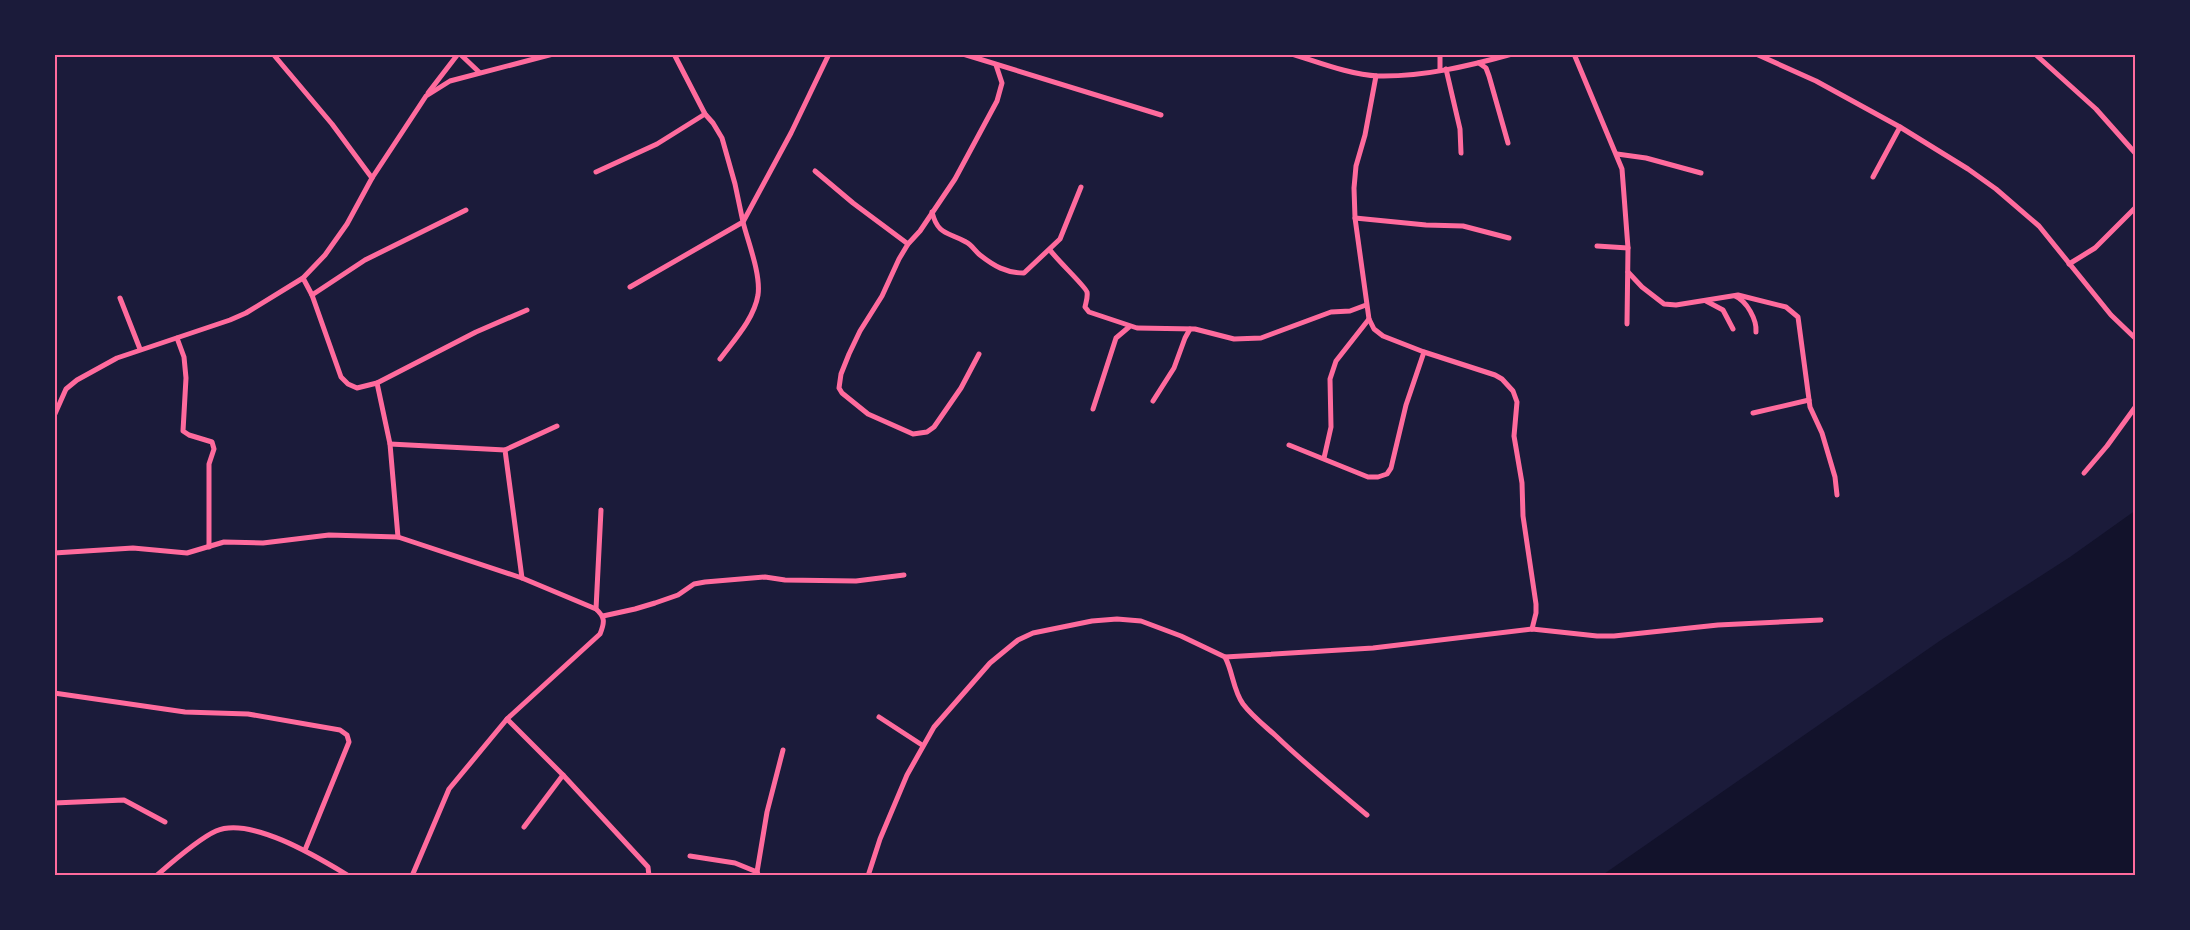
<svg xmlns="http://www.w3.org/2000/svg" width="2190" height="930" font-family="'Fira Sans Condensed',sans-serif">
  <rect width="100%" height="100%" fill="#1b1b3a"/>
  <path fill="#12122b" d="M 2136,510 L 2136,876 L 1601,876 L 1941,640 L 2070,557 Z"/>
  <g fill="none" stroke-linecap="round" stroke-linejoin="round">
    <g stroke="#ff6b9d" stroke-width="5">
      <path d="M 273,54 L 332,124 L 372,178"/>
      <path d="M 460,54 L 479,72"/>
      <path d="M 963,54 L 1161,115"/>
      <path d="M 1292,54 C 1318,62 1351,75 1378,76 C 1423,77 1469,66 1512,54"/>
      <path d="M 1574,54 L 1622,169 L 1628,248 L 1627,324"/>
      <path d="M 1756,54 L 1816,81 L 1900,127 L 1968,169 L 1996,189 L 2039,226 L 2111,315 L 2136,339"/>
      <path d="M 2035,54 L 2096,109 L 2136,154"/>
      <path d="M 1479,63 L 1486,68 L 1489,76 L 1508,143"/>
      <path d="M 1446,69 L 1460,129 L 1461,153"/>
      <path d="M 1440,70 L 1440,54"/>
      <path d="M 1376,76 L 1365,135 L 1356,166 L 1354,188 L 1355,218 L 1369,319 L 1374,329 L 1383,336 L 1424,352 L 1495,375 L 1502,379 L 1513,391 L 1517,402 L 1514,436 L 1522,483 L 1523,516 L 1536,604 L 1536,613 L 1532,629"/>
      <path d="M 428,93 L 458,54"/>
      <path d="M 1617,154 L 1646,158 L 1701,173"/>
      <path d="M 815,171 L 853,203 L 908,244"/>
      <path d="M 596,172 L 657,144 L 705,114"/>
      <path d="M 1873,177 L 1900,127"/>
      <path d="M 932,212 C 938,236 949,232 966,242 C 972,245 975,251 980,255 C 994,266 1006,273 1024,273 L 1060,239 L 1081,187"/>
      <path d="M 1355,218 L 1426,225 L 1463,226 L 1509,238"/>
      <path d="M 1597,246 L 1628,248"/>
      <path d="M 1050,250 C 1057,260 1085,286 1087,292 C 1088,297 1086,302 1085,307 L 1089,312 L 1137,328 L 1195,329 L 1234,339 L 1261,338 L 1331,312 L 1350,311 L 1366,305"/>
      <path d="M 2069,264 L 2095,248 L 2136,207"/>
      <path d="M 1628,272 L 1642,287 L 1664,304 L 1676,305 L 1738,295 L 1786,307 L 1798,317 L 1810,407 L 1822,433 L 1835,477 L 1837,495"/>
      <path d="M 303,278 L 312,295 L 341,377 L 348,384 L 357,388 L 377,383 L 476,332 L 527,310"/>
      <path d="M 630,287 L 743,222 L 735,184 L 722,138 L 713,123 L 705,114 L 674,54"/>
      <path d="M 312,295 L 365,260 L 466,210"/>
      <path d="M 1735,296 C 1747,301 1757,320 1756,332"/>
      <path d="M 120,298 L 140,349"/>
      <path d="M 1706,301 L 1723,310 L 1733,329"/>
      <path d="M 177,338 L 184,357 L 186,378 L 183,431 L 189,435 L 212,442 L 214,449 L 209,464 L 209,547"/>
      <path d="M 979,354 L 961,388 L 934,427 L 927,432 L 913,434 L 868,414 L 842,393 L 839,388 L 841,374 L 849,354 L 860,331 L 882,296 L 899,259 L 908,244 L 920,231 L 955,179 L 997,101 L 1002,83 L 996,65"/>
      <path d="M 720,359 C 734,340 754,319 758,295 C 761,274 748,242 743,222 L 791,133 L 829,54"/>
      <path d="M 377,383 L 390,444 L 398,537"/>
      <path d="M 1153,401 L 1174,368 L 1185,338 L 1190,329"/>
      <path d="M 1093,409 L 1116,338 L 1129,327"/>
      <path d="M 1753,413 L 1809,400"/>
      <path d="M 54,416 L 66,389 L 77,380 L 117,358 L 230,320 L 246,313 L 303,278 L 325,255 L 347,224 L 372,178 L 426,96 L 450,81 L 553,54"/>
      <path d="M 390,444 L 505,450 L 522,578"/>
      <path d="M 1289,445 L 1368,477 L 1378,477 L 1387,474 L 1391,468 L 1406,405 L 1424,352"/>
      <path d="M 505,450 L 557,426"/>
      <path d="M 1324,458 L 1331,427 L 1330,379 L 1336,361 L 1369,319"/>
      <path d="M 2084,473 L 2107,446 L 2136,406"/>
      <path d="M 54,553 L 133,548 L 187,553 L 224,542 L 263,543 L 329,535 L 398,537 L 522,578 L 596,609 C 605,617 605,622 600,634 L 507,719 L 449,789 L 412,876"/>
      <path d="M 596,609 L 601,510"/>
      <path d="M 603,616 L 635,609 L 655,603 L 678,595 L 694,584 L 705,582 L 765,577 L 785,580 L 856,581 L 904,575"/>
      <path d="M 1225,657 C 1233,672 1233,690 1243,704 C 1252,716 1265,726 1276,736 C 1305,764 1336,789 1367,815"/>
      <path d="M 54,693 L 185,712 L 248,714 L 340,730 L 347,735 L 349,742 L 305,850"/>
      <path d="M 879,717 L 922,745"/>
      <path d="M 507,719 L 563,775 L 648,867 L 649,876"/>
      <path d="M 54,803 L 124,800 L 165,822"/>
      <path d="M 524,827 L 563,775"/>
      <path d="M 690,856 L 735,863 L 757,872"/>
      <path d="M 156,876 C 171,863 198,839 216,831 C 251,816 319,858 349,876"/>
      <path d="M 759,876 L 757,872 L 767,812 L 783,750"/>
      <path d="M 868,876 L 880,839 L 907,775 L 934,727 L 990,663 L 1018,640 L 1033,633 L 1092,621 L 1117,619 L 1141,621 L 1181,636 L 1225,657 L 1373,648 L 1532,629 L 1597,636 L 1614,636 L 1718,625 L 1821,620"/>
    </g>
  </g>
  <rect width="2190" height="930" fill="none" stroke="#1b1b3a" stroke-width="111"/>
  <rect x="56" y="56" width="2078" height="818" fill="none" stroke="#ff6b9d" stroke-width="2"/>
</svg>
